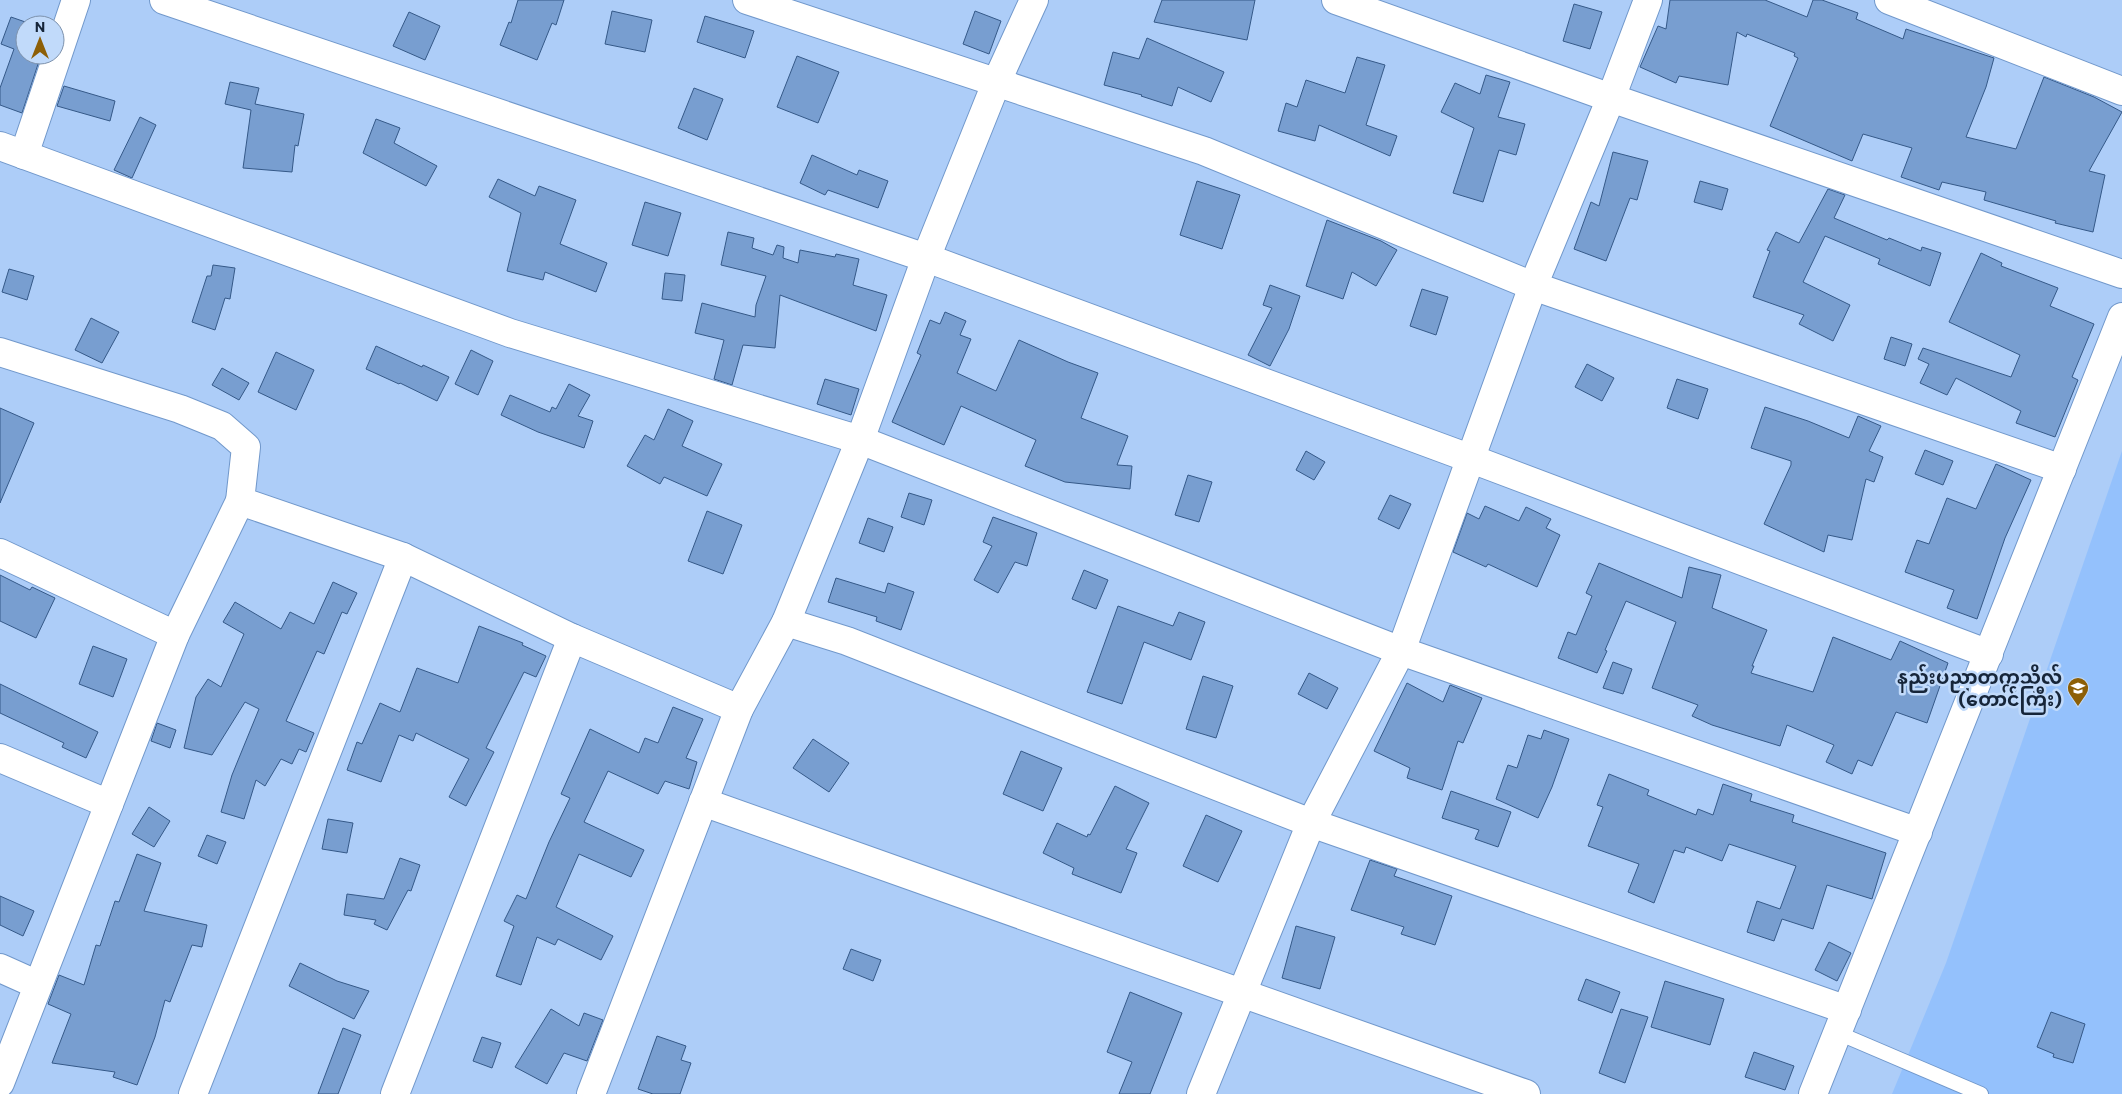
<svg xmlns="http://www.w3.org/2000/svg" width="2122" height="1094" font-family="Commissioner,'Noto Sans Myanmar',sans-serif">
  <rect width="100%" height="100%" fill="#adcdf8"/>
  <path fill="#94c1fc" d="M 2122,451 L 2122,1094 L 1892,1094 L 1946,963 Z"/>
  <g fill="#789ed0" stroke="#355988">
    <path d="M 518,0 L 564,0 L 556,25 L 552,23 L 537,60 L 500,45 L 509,22 L 511,23 Z"/>
    <path d="M 1162,0 L 1255,0 L 1247,40 L 1154,22 Z"/>
    <path d="M 1670,0 L 1765,0 L 1807,17 L 1813,0 L 1822,0 L 1858,13 L 1856,19 L 1903,39 L 1906,29 L 1994,58 L 1986,87 L 1966,137 L 2016,149 L 2044,77 L 2094,97 L 2122,112 L 2089,171 L 2105,175 L 2093,232 L 2055,223 L 2056,221 L 1984,200 L 1986,192 L 1942,182 L 1939,190 L 1901,177 L 1912,148 L 1863,134 L 1852,161 L 1770,126 L 1798,58 L 1794,56 L 1795,53 L 1747,34 L 1746,37 L 1737,32 L 1728,85 L 1679,76 L 1676,83 L 1640,67 L 1658,26 L 1666,29 Z"/>
    <path d="M 1574,4 L 1602,12 L 1590,49 L 1563,41 Z"/>
    <path d="M 612,11 L 652,20 L 645,52 L 605,44 Z"/>
    <path d="M 975,11 L 1001,21 L 989,54 L 963,44 Z"/>
    <path d="M 409,12 L 440,26 L 425,60 L 393,46 Z"/>
    <path d="M 705,16 L 754,31 L 745,58 L 697,42 Z"/>
    <path d="M 11,17 L 34,25 L 25,25 L 25,55 L 41,55 L 22,113 L 0,105 L 0,88 L 14,49 L 1,44 Z"/>
    <path d="M 1147,38 L 1224,72 L 1211,102 L 1178,87 L 1172,106 L 1141,96 L 1142,95 L 1104,85 L 1113,52 L 1139,59 Z"/>
    <path d="M 797,56 L 839,72 L 818,123 L 777,107 Z"/>
    <path d="M 1357,57 L 1385,65 L 1366,125 L 1397,136 L 1390,156 L 1319,125 L 1315,141 L 1278,131 L 1286,103 L 1297,107 L 1306,80 L 1345,93 Z"/>
    <path d="M 1486,75 L 1510,82 L 1498,117 L 1525,124 L 1516,155 L 1499,150 L 1483,202 L 1453,193 L 1474,128 L 1441,112 L 1455,83 L 1480,94 Z"/>
    <path d="M 230,82 L 259,88 L 255,104 L 304,114 L 298,146 L 295,145 L 292,172 L 243,168 L 251,110 L 225,104 Z"/>
    <path d="M 64,86 L 115,101 L 110,121 L 57,106 Z"/>
    <path d="M 694,88 L 723,99 L 707,140 L 678,128 Z"/>
    <path d="M 140,117 L 156,125 L 132,178 L 114,170 Z"/>
    <path d="M 376,119 L 400,128 L 394,143 L 437,166 L 426,186 L 363,153 Z"/>
    <path d="M 1613,152 L 1648,161 L 1637,200 L 1630,198 L 1606,261 L 1574,249 L 1591,202 L 1599,206 Z"/>
    <path d="M 812,155 L 857,175 L 859,170 L 888,181 L 878,208 L 828,190 L 825,195 L 800,183 Z"/>
    <path d="M 498,179 L 535,196 L 539,186 L 576,200 L 560,244 L 607,263 L 596,292 L 545,272 L 543,280 L 507,271 L 521,213 L 489,197 Z"/>
    <path d="M 1197,181 L 1240,195 L 1222,249 L 1180,235 Z"/>
    <path d="M 1700,181 L 1728,189 L 1722,210 L 1694,202 Z"/>
    <path d="M 1828,189 L 1845,195 L 1834,218 L 1887,240 L 1889,238 L 1921,251 L 1922,247 L 1941,253 L 1930,286 L 1878,264 L 1880,259 L 1825,236 L 1803,282 L 1850,305 L 1833,341 L 1799,324 L 1804,315 L 1753,297 L 1770,251 L 1767,250 L 1776,232 L 1799,243 Z"/>
    <path d="M 645,202 L 681,213 L 668,256 L 632,245 Z"/>
    <path d="M 1327,220 L 1381,241 L 1397,250 L 1376,286 L 1352,272 L 1343,299 L 1306,286 Z"/>
    <path d="M 728,232 L 754,238 L 752,248 L 773,255 L 777,245 L 784,247 L 783,258 L 798,263 L 800,250 L 835,257 L 836,254 L 859,259 L 853,285 L 887,295 L 876,331 L 780,295 L 775,348 L 743,345 L 732,385 L 714,379 L 724,340 L 695,333 L 702,303 L 755,317 L 756,305 L 766,276 L 721,265 Z"/>
    <path d="M 1981,253 L 2002,263 L 2001,266 L 2058,288 L 2050,306 L 2094,324 L 2072,377 L 2078,380 L 2055,437 L 2016,423 L 2021,411 L 1956,378 L 1947,395 L 1920,383 L 1929,364 L 1918,359 L 1923,348 L 2011,377 L 2020,355 L 1949,322 Z"/>
    <path d="M 213,265 L 235,268 L 230,299 L 225,298 L 215,330 L 192,322 L 207,276 L 211,276 Z"/>
    <path d="M 9,269 L 34,276 L 27,300 L 2,292 Z"/>
    <path d="M 665,273 L 685,275 L 682,301 L 662,299 Z"/>
    <path d="M 1270,285 L 1300,296 L 1289,329 L 1270,366 L 1248,355 L 1272,308 L 1263,305 Z"/>
    <path d="M 1422,289 L 1448,297 L 1436,335 L 1410,326 Z"/>
    <path d="M 945,312 L 966,321 L 960,335 L 971,339 L 957,373 L 996,391 L 1019,340 L 1068,362 L 1098,373 L 1081,418 L 1128,436 L 1117,465 L 1132,466 L 1130,489 L 1065,482 L 1025,466 L 1036,440 L 961,406 L 944,445 L 892,422 L 921,355 L 917,353 L 930,320 L 940,324 Z"/>
    <path d="M 91,318 L 119,332 L 102,363 L 75,350 Z"/>
    <path d="M 1891,337 L 1912,344 L 1905,366 L 1884,359 Z"/>
    <path d="M 376,346 L 422,367 L 423,365 L 449,377 L 437,401 L 400,383 L 399,384 L 366,369 Z"/>
    <path d="M 471,350 L 493,361 L 478,395 L 455,384 Z"/>
    <path d="M 276,352 L 314,370 L 296,410 L 258,392 Z"/>
    <path d="M 1587,364 L 1614,378 L 1602,401 L 1575,387 Z"/>
    <path d="M 222,368 L 249,383 L 239,400 L 212,385 Z"/>
    <path d="M 825,379 L 859,389 L 851,415 L 817,404 Z"/>
    <path d="M 1677,379 L 1708,389 L 1698,419 L 1667,408 Z"/>
    <path d="M 569,384 L 590,395 L 578,416 L 593,421 L 584,448 L 538,432 L 501,415 L 510,395 L 550,412 L 552,407 L 556,409 Z"/>
    <path d="M 1765,407 L 1808,421 L 1849,438 L 1858,416 L 1881,426 L 1869,451 L 1883,457 L 1874,482 L 1866,479 L 1852,540 L 1828,535 L 1824,552 L 1764,524 L 1791,465 L 1791,461 L 1751,448 Z"/>
    <path d="M 0,408 L 34,423 L 0,503 Z"/>
    <path d="M 668,409 L 693,421 L 682,446 L 722,464 L 707,496 L 664,477 L 660,484 L 627,466 L 645,435 L 654,440 Z"/>
    <path d="M 1925,450 L 1953,461 L 1943,485 L 1915,474 Z"/>
    <path d="M 1306,451 L 1325,462 L 1314,480 L 1296,470 Z"/>
    <path d="M 1996,464 L 2031,480 L 2005,538 L 1977,619 L 1947,608 L 1954,590 L 1905,572 L 1917,540 L 1929,544 L 1947,498 L 1976,509 Z"/>
    <path d="M 1188,475 L 1212,482 L 1199,522 L 1175,515 Z"/>
    <path d="M 909,493 L 932,500 L 924,525 L 901,517 Z"/>
    <path d="M 1390,495 L 1411,504 L 1399,529 L 1378,519 Z"/>
    <path d="M 1485,506 L 1519,521 L 1526,507 L 1551,519 L 1546,528 L 1560,535 L 1537,587 L 1488,564 L 1486,567 L 1453,552 L 1467,513 L 1479,519 Z"/>
    <path d="M 707,511 L 742,525 L 723,574 L 688,561 Z"/>
    <path d="M 993,517 L 1037,533 L 1027,566 L 1015,562 L 998,593 L 974,580 L 992,546 L 983,542 Z"/>
    <path d="M 868,518 L 893,527 L 884,552 L 859,543 Z"/>
    <path d="M 1599,563 L 1682,598 L 1689,567 L 1721,575 L 1712,608 L 1767,630 L 1752,666 L 1754,666 L 1751,673 L 1813,692 L 1833,637 L 1891,660 L 1900,641 L 1948,663 L 1927,723 L 1896,712 L 1872,766 L 1858,760 L 1852,774 L 1826,762 L 1834,745 L 1787,725 L 1780,746 L 1712,725 L 1692,716 L 1698,705 L 1652,688 L 1676,622 L 1626,601 L 1605,650 L 1607,651 L 1597,673 L 1558,658 L 1568,632 L 1576,635 L 1592,596 L 1586,593 Z"/>
    <path d="M 1084,570 L 1108,580 L 1096,609 L 1072,599 Z"/>
    <path d="M 0,575 L 30,590 L 32,587 L 55,598 L 36,638 L 0,621 Z"/>
    <path d="M 836,578 L 885,593 L 888,583 L 914,592 L 901,630 L 876,621 L 877,617 L 828,602 Z"/>
    <path d="M 333,582 L 357,593 L 347,614 L 342,612 L 324,654 L 317,651 L 286,721 L 314,733 L 306,752 L 299,749 L 292,764 L 281,759 L 265,786 L 256,780 L 244,819 L 221,812 L 232,775 L 259,709 L 245,702 L 212,755 L 184,748 L 196,697 L 208,679 L 221,687 L 244,634 L 223,622 L 235,602 L 281,629 L 290,612 L 314,624 Z"/>
    <path d="M 1118,606 L 1173,626 L 1179,612 L 1205,622 L 1191,660 L 1144,642 L 1122,704 L 1087,692 Z"/>
    <path d="M 479,626 L 523,643 L 522,645 L 546,656 L 536,677 L 524,672 L 486,748 L 494,752 L 466,806 L 449,797 L 469,759 L 416,733 L 413,741 L 399,735 L 381,782 L 347,770 L 357,742 L 362,744 L 380,703 L 400,712 L 417,668 L 458,683 Z"/>
    <path d="M 93,646 L 127,659 L 113,697 L 79,684 Z"/>
    <path d="M 1613,662 L 1632,669 L 1623,694 L 1603,688 Z"/>
    <path d="M 1309,673 L 1338,688 L 1327,709 L 1298,694 Z"/>
    <path d="M 1203,676 L 1233,686 L 1216,738 L 1186,729 Z"/>
    <path d="M 1407,683 L 1443,702 L 1450,685 L 1482,698 L 1463,743 L 1458,741 L 1442,790 L 1407,778 L 1410,768 L 1374,751 Z"/>
    <path d="M 0,684 L 98,732 L 86,758 L 62,747 L 64,743 L 0,713 Z"/>
    <path d="M 673,707 L 703,719 L 686,758 L 697,762 L 689,789 L 665,781 L 658,794 L 608,771 L 584,822 L 644,850 L 631,877 L 579,854 L 556,907 L 613,936 L 601,960 L 558,939 L 555,945 L 537,937 L 521,985 L 496,976 L 514,926 L 504,921 L 517,895 L 526,899 L 549,842 L 570,798 L 561,794 L 590,729 L 639,753 L 645,738 L 658,743 Z"/>
    <path d="M 157,723 L 176,730 L 170,748 L 151,741 Z"/>
    <path d="M 1544,730 L 1569,739 L 1552,787 L 1538,818 L 1496,799 L 1508,765 L 1517,768 L 1528,735 L 1541,739 Z"/>
    <path d="M 813,739 L 849,763 L 829,792 L 793,768 Z"/>
    <path d="M 1021,751 L 1062,768 L 1043,811 L 1003,794 Z"/>
    <path d="M 1609,774 L 1649,790 L 1647,795 L 1696,815 L 1698,809 L 1713,815 L 1723,784 L 1752,794 L 1750,801 L 1794,815 L 1792,822 L 1886,853 L 1872,899 L 1827,885 L 1813,929 L 1782,919 L 1774,941 L 1747,932 L 1757,901 L 1780,909 L 1796,866 L 1729,844 L 1722,861 L 1686,847 L 1684,853 L 1674,850 L 1654,903 L 1628,892 L 1639,864 L 1588,846 L 1603,807 L 1597,805 Z"/>
    <path d="M 1115,786 L 1149,803 L 1126,849 L 1137,853 L 1121,893 L 1072,874 L 1074,868 L 1043,853 L 1057,823 L 1087,837 L 1088,834 L 1090,835 Z"/>
    <path d="M 1451,791 L 1511,812 L 1498,847 L 1475,839 L 1479,830 L 1442,818 Z"/>
    <path d="M 149,807 L 170,821 L 154,847 L 132,834 Z"/>
    <path d="M 1206,815 L 1242,831 L 1218,882 L 1183,866 Z"/>
    <path d="M 328,819 L 353,823 L 347,853 L 322,849 Z"/>
    <path d="M 207,835 L 226,842 L 217,864 L 198,856 Z"/>
    <path d="M 137,854 L 161,863 L 144,911 L 207,925 L 202,947 L 192,945 L 170,1002 L 165,1000 L 155,1037 L 137,1085 L 113,1077 L 115,1072 L 52,1063 L 71,1014 L 48,1004 L 59,975 L 84,985 L 96,945 L 100,946 L 115,901 L 119,902 Z"/>
    <path d="M 400,858 L 420,865 L 411,891 L 408,890 L 387,930 L 374,924 L 376,920 L 344,915 L 347,894 L 384,899 Z"/>
    <path d="M 1370,860 L 1397,869 L 1394,876 L 1452,896 L 1435,945 L 1401,934 L 1404,927 L 1351,910 Z"/>
    <path d="M 0,896 L 34,911 L 23,936 L 0,925 Z"/>
    <path d="M 1296,926 L 1335,937 L 1320,989 L 1282,978 Z"/>
    <path d="M 1829,942 L 1851,953 L 1837,981 L 1815,970 Z"/>
    <path d="M 851,949 L 881,960 L 873,981 L 843,969 Z"/>
    <path d="M 300,963 L 337,981 L 369,991 L 354,1019 L 289,986 Z"/>
    <path d="M 1586,979 L 1620,992 L 1612,1013 L 1578,1000 Z"/>
    <path d="M 1665,981 L 1724,999 L 1710,1045 L 1651,1027 Z"/>
    <path d="M 1130,992 L 1182,1013 L 1150,1094 L 1119,1094 L 1132,1062 L 1107,1052 Z"/>
    <path d="M 551,1009 L 579,1026 L 584,1013 L 603,1020 L 587,1061 L 564,1053 L 547,1084 L 515,1067 Z"/>
    <path d="M 1621,1009 L 1648,1017 L 1625,1083 L 1599,1073 Z"/>
    <path d="M 2051,1012 L 2085,1024 L 2073,1063 L 2053,1057 L 2054,1054 L 2037,1047 Z"/>
    <path d="M 343,1028 L 361,1035 L 338,1094 L 318,1094 Z"/>
    <path d="M 657,1036 L 686,1046 L 681,1060 L 691,1063 L 680,1094 L 653,1094 L 638,1089 Z"/>
    <path d="M 482,1037 L 501,1043 L 492,1068 L 473,1061 Z"/>
    <path d="M 1754,1052 L 1794,1066 L 1785,1090 L 1745,1077 Z"/>
  </g>
  <g fill="none" stroke-linecap="round" stroke-linejoin="round">
    <g stroke="#7198cb" stroke-width="16">
      <path id="lane" d="M 1838,1033 L 1981,1094"/>
    </g>
    <g stroke="#7198cb" stroke-width="30">
      <g id="street">
        <path d="M 164,0 L 932,260 L 1469,458 L 1989,654"/>
        <path d="M 747,0 L 1204,151 L 1533,286 L 2062,469"/>
        <path d="M 1336,0 L 1611,98 L 2122,274"/>
        <path d="M 1889,0 L 2122,91"/>
        <path d="M 0,146 L 510,333 L 860,440 L 1401,651 L 1918,832"/>
        <path d="M 24,155 L 76,0"/>
        <path d="M 0,352 L 180,409 L 222,426 L 246,447 L 240,501 L 403,557 L 572,638 L 739,709 L 786,622 L 847,641 L 1311,823 L 1847,1010"/>
        <path d="M 0,553 L 175,635"/>
        <path d="M 786,622 L 860,440 L 926,258 L 997,81 L 1034,0"/>
        <path d="M 0,758 L 109,804"/>
        <path d="M 703,802 L 1526,1094"/>
        <path d="M 0,968 L 38,985"/>
        <path d="M 0,1083 L 175,635 L 240,501"/>
        <path d="M 193,1094 L 403,557"/>
        <path d="M 395,1094 L 572,638"/>
        <path d="M 591,1094 L 739,709"/>
        <path d="M 1201,1094 L 1311,823 L 1401,651 L 1533,286 L 1611,98 L 1648,0"/>
      </g>
    </g>
    <g stroke="#7198cb" stroke-width="30">
      <path id="secondary" d="M 1813,1094 L 2122,317"/>
    </g>
    <use href="#lane" stroke="#fff" stroke-width="14"/>
    <use href="#street" stroke="#fff" stroke-width="28"/>
    <use href="#secondary" stroke="#fff" stroke-width="28"/>
  </g>
  <defs>
    <g id="university-pin" transform="scale(1.125)"><path d="M0 17L-7.5 6A9.5 9.5 0 1 1 7.5 6Z" fill="#8d5f06" stroke="#c1dafa"/><path d="M0-5L7-2L0 1L-7-2ZM-4 1L0 2.5L4 1V4Q0 6-4 4Z" fill="#fff"/></g>
  </defs>
  <g fill-rule="evenodd">
    <use href="#university-pin" x="2078" y="688"/>
  </g>
  <g text-anchor="middle" stroke-width="5" stroke-linejoin="round" paint-order="stroke">
    <g font-size="19" font-weight="bold" fill="#162539" stroke="#c1dafa" text-anchor="end">
      <text x="2062" y="684">နည်းပညာတက္ကသိုလ်<tspan x="2062" dy="22">(တောင်ကြီး)</tspan></text>
    </g>
  </g>
  <g transform="translate(40 40)"><circle r="24" fill="#c1dafa" stroke="#7d92ad"/>
  <path d="M0-4L9 19L0 12L-9 19Z" fill="#8d5f06"/>
  <text y="-8" font-size="14" font-weight="bold" text-anchor="middle" fill="#162539">N</text>
  </g>
</svg>
